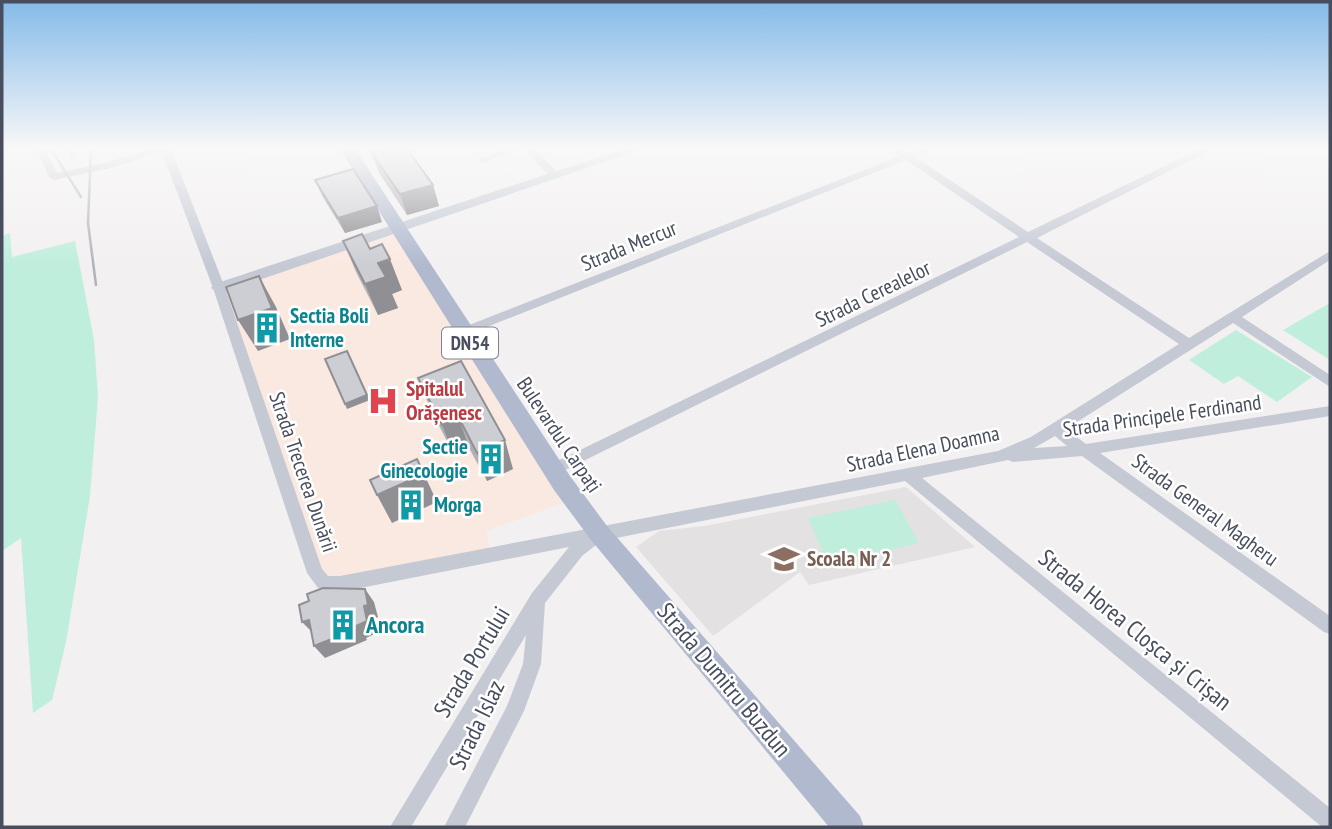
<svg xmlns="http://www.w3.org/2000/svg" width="1332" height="829" font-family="'PT Sans Narrow',sans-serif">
  <rect width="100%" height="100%" fill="#f2f0f0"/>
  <path fill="#e3e1e2" d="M 906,487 L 975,547 L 809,585 L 800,572 L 713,636 L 636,547 L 659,531 L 704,526 Z"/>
  <path fill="#fae9e1" d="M 397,229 L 574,499 L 486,531 L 491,554 L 324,583 L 219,289 Z"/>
  <g fill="#bfeedc">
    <path d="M 10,233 L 12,257 L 75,241 L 94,340 L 98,397 L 90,496 L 66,642 L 52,700 L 33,713 L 21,538 L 2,551 L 2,236 Z"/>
    <path d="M 1330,303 L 1330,360 L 1283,330 Z"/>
    <path d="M 1236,330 L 1312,377 L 1277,402 L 1238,376 L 1224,384 L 1189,360 Z"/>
    <path d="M 895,500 L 919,543 L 828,564 L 808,518 Z"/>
  </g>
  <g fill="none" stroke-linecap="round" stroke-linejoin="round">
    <g fill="#c4c9d4" fill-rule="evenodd">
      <path d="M 45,149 L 57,173 L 104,163 L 152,149 L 171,149 L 225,288 L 322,569 L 328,576 L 340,576 L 998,451 L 1031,437 L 1179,344 L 1027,242 L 557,474 L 552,476 L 547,474 L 545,470 L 547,466 L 1019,237 L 906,160 L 467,335 L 459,335 L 457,332 L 459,329 L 900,156 L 891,149 L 903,149 L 908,153 L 917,149 L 931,149 L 915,157 L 1028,232 L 1200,149 L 1213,149 L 1037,238 L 1189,338 L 1330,251 L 1330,260 L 1242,317 L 1330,375 L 1330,387 L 1233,323 L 1066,429 L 1086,444 L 1330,406 L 1330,416 L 1100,453 L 1330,616 L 1330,634 L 1324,632 L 1082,456 L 1013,462 L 1008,460 L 922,478 L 1330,808 L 1330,827 L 1322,827 L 905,481 L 601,541 L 582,556 L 545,603 L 541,664 L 524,711 L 465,827 L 444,827 L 507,706 L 523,664 L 526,635 L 411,827 L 390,827 L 532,593 L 569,547 L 340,592 L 318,588 L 307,573 L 213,288 L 162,152 L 110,168 L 54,180 L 49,177 L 36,150 ZM 1055,436 L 1067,446 L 1034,448 Z"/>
      <path d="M 506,149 L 522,149 L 482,163 L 477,160 Z"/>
      <path d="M 524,149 L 535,149 L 559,174 L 559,178 L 551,178 Z"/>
    </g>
    <path fill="#c4c9d4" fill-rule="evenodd" d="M 623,149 L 642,149 L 224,292 L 219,293 L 211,288 L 214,284 Z"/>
    <path fill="#b0b9ce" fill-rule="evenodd" d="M 340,149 L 355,149 L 570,476 L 607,526 L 860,816 L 864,827 L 829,827 L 591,540 L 554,490 Z"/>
    <g stroke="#b2b3ba" stroke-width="2.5">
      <path d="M 51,149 L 81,197"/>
      <path d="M 69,149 L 72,157"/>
      <path d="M 91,149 L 88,223 L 96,285"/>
    </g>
  </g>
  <g fill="#b0b1b6">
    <path d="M 371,152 L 433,185 L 439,206 L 407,215 L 379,173 Z"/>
    <path d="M 315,180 L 382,222 L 345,233 L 322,196 Z"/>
    <path d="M 343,241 L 370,249 L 402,290 L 392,294 L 398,308 L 378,315 L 356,272 Z"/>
    <path d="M 418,378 L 513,469 L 487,481 L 469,448 L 454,455 L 430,408 Z"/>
  </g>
  <g fill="#909094">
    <path d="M 433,185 L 439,206 L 407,215 L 400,194 Z"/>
    <path d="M 377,206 L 382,222 L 345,233 L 338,218 Z"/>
    <path d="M 390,259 L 402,290 L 392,294 L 398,308 L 378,315 L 365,284 L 378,263 Z"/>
    <path d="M 259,276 L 276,307 L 290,339 L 258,351 L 238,320 Z"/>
    <path d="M 347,351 L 370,400 L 347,409 L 345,404 Z"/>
    <path d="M 459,418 L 469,448 L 454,455 L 442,425 Z"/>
    <path d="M 505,440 L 513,469 L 487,481 L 477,453 Z"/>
    <path d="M 424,474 L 437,502 L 392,523 L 377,495 Z"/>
    <path d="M 365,589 L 374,602 L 378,617 L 373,619 L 377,633 L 366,638 L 367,640 L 325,658 L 314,646 L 356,626 L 364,606 Z"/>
    <path d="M 309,620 L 314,634 L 302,622 Z"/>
  </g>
  <g fill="#cdced4" stroke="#909094" stroke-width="2">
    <path d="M 381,149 L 407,149 L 433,185 L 400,194 L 371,152 Z"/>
    <path d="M 353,169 L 377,206 L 338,218 L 315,180 Z"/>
    <path d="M 362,234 L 370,249 L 382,244 L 390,259 L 378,263 L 386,277 L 365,284 L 343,241 Z"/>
    <path d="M 259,276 L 272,308 L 238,320 L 226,287 Z"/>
    <path d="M 347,351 L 367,395 L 345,404 L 325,359 Z"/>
    <path d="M 461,361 L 505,440 L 477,453 L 459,418 L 442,425 L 418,378 Z"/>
    <path d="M 417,459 L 424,474 L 377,495 L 370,480 Z"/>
    <path d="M 323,588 L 365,589 L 368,605 L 364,606 L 367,621 L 356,626 L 357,629 L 314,646 L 309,620 L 302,622 L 299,605 L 309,601 L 307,594 Z"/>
  </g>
  <linearGradient id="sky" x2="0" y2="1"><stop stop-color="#84bae9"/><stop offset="0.56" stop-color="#f9f8f8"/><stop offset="1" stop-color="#f9f8f8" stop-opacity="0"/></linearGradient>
  <rect width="1332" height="265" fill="url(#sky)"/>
  <defs>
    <g id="building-bare" transform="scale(2.415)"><path d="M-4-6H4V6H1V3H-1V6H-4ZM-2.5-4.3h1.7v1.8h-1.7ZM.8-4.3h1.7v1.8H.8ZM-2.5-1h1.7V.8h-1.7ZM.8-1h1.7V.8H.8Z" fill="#0f9aa8" stroke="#fff" stroke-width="2.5" paint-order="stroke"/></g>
    <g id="hospital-bare" transform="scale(2.415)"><path d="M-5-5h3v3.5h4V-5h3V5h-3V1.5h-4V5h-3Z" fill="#e0444e" stroke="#fff" stroke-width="2.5" paint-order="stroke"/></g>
    <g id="school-bare" transform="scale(2.415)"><path d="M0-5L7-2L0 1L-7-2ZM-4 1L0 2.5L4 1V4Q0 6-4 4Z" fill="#8d6e63" stroke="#fff" stroke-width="2.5" paint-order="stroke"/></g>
  </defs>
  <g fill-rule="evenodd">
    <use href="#building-bare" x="267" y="328"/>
    <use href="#hospital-bare" x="383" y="401"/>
    <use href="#building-bare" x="491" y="459"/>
    <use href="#building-bare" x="411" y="505"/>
    <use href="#school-bare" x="784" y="559"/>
    <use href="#building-bare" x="343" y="625"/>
  </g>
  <g text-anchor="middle" stroke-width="5" stroke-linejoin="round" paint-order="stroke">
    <rect fill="#fff" stroke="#7f838e" stroke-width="2" x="442" y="327.5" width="56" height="31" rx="5"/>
    <g font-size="19" font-weight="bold" fill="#484e5d">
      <text x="470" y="350">DN54</text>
    </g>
    <g font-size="21" fill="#484e5d" stroke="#fff">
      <text transform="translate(629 246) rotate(-22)" y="7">Strada Mercur</text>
      <text transform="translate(873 294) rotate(-26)" y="7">Strada Cerealelor</text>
      <text transform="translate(1162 416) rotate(-8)" y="7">Strada Principele Ferdinand</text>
      <text transform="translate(559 435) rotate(56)" y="7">Bulevardul Carpați</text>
      <text transform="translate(923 449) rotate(-12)" y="7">Strada Elena Doamna</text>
      <text transform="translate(303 472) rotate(71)" y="7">Strada Trecerea Dunării</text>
      <text transform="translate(1205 510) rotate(36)" y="7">Strada General Magheru</text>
    </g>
    <g font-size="21" font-weight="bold" fill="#0d838f" stroke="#fff" text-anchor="start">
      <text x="290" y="323">Sectia Boli<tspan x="290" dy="24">Interne</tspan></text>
      <text x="468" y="454" text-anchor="end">Sectie<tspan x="468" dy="24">Ginecologie</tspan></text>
      <text x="434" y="512">Morga</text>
    </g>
    <g font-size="21" font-weight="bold" fill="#be3a42" stroke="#fff" text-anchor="start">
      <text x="406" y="396">Spitalul<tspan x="406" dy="24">Orășenesc</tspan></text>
    </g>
    <g font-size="21" font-weight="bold" fill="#785e54" stroke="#fff" text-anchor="start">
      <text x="807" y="566">Scoala Nr 2</text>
    </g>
    <g font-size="24" font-weight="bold" fill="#0d838f" stroke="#fff" text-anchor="start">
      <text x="366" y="633">Ancora</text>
    </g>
    <g font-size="24" fill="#484e5d" stroke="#fff">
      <text transform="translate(1135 630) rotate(39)" y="8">Strada Horea Cloșca și Crișan</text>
      <text transform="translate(472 662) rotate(-59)" y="8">Strada Portului</text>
      <text transform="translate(724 680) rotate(50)" y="8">Strada Dumitru Buzdun</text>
      <text transform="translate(477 725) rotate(-64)" y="8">Strada Islaz</text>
    </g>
  </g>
  <rect width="1332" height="829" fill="none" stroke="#484e5d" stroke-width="7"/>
</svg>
